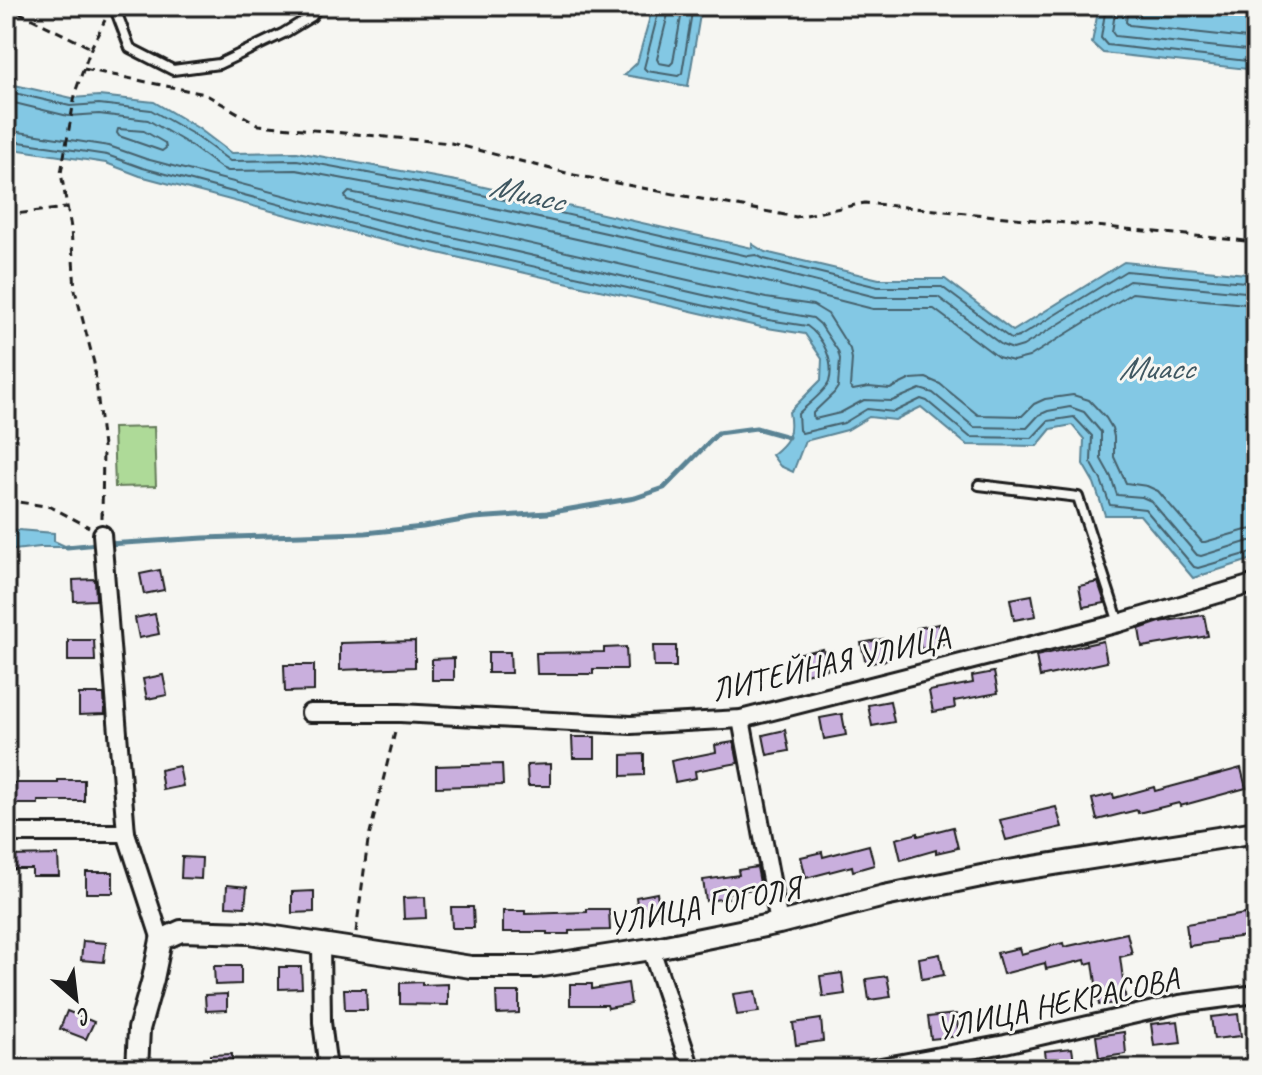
<svg xmlns="http://www.w3.org/2000/svg" width="1262" height="1075" font-family="Caveat,sans-serif">
  <rect width="100%" height="100%" fill="#f6f6f2"/>
  <filter id="ink" filterUnits="userSpaceOnUse"><feTurbulence type="fractalNoise" baseFrequency=".0125" numOctaves="2"/><feDisplacementMap in="SourceGraphic" scale="16" xChannelSelector="R" yChannelSelector="G"/><feConvolveMatrix kernelMatrix="1 2 1 2 8 2 1 2 1" color-interpolation-filters="sRGB"/></filter>
  <g filter="url(#ink)">
    <path fill="#aeda98" stroke="#657b5a" stroke-width="2" d="M 154,427 L 156,486 L 115,487 L 113,428 Z"/>
    <g fill="#83c8e4" stroke="#5a8394" stroke-width="2">
      <path d="M 653,6 L 701,9 L 688,86 L 624,75 L 637,63 Z"/>
      <path d="M 1099,6 L 1256,6 L 1256,70 L 1103,53 L 1092,43 Z"/>
      <path d="M 6,83 L 72,98 L 99,96 L 154,102 L 198,128 L 231,153 L 297,152 L 462,182 L 752,248 L 752,244 L 765,252 L 879,279 L 945,279 L 1013,331 L 1124,262 L 1256,275 L 1256,558 L 1193,578 L 1140,515 L 1105,515 L 1094,483 L 1083,464 L 1084,439 L 1072,425 L 1051,429 L 1037,446 L 967,445 L 921,407 L 895,420 L 869,417 L 847,430 L 805,441 L 793,472 L 780,466 L 772,455 C 789,442 793,434 789,412 L 821,380 L 822,359 L 805,334 L 761,327 L 373,238 L 140,176 L 106,163 L 6,148 Z"/>
      <path d="M 6,529 L 54,533 L 54,541 L 67,547 L 40,547 L 6,551 Z"/>
    </g>
    <g fill="none" stroke-linecap="round" stroke-linejoin="round">
      <g stroke="#45616c" stroke-width="2">
        <path d="M 660,6 L 644,68 L 647,71 L 678,76 L 682,73 L 693,6"/>
        <path d="M 670,6 L 657,59 L 659,63 L 670,65 L 673,62 L 683,6"/>
        <path d="M 1106,6 L 1101,38 L 1107,45 L 1256,62"/>
        <path d="M 1116,6 L 1112,32 L 1115,36 L 1256,51"/>
        <path d="M 1128,6 L 1126,22 L 1129,25 L 1256,39"/>
        <path d="M 6,91 L 70,106 L 99,104 L 151,110 L 193,134 L 230,161 L 297,160 L 460,190 L 748,256 L 756,255 L 764,259 L 878,287 L 942,287 L 1011,339 L 1019,337 L 1126,271 L 1256,283"/>
        <path d="M 6,101 L 68,116 L 99,114 L 148,120 L 187,143 L 221,168 L 228,171 L 296,170 L 458,200 L 754,266 L 876,297 L 938,297 L 1002,345 L 1013,349 L 1023,346 L 1129,281 L 1256,293"/>
        <path d="M 118,129 L 144,131 L 165,143 L 166,148 L 162,151 L 119,136 L 117,133 Z"/>
        <path d="M 6,130 L 109,146 L 146,159 L 378,220 L 764,309 L 813,318 L 820,324 L 838,351 L 840,359 L 838,387 L 834,393 L 813,413 L 813,416 L 815,419 L 840,413 L 864,400 L 892,401 L 920,389 L 933,393 L 974,427 L 1027,428 L 1039,415 L 1048,411 L 1070,407 L 1084,412 L 1101,432 L 1101,459 L 1111,477 L 1117,495 L 1142,497 L 1151,501 L 1197,555 L 1201,556 L 1249,541 L 1256,541"/>
        <path d="M 6,140 L 107,155 L 143,168 L 375,230 L 762,319 L 807,326 C 823,337 835,362 829,382 C 826,391 806,406 798,414 L 799,430 L 802,433 L 844,423 L 867,409 L 894,412 L 921,399 L 927,401 L 970,437 L 1032,438 L 1048,421 L 1074,417 L 1092,436 L 1091,462 L 1101,480 L 1110,505 L 1145,509 L 1194,567 L 1198,568 L 1256,551"/>
        <path d="M 1256,305 L 1132,293 L 1029,357 L 1013,361 L 998,357 L 934,309 L 873,309 L 751,278 L 456,212 L 349,192 L 345,196 L 347,200 L 380,209 L 766,298 L 813,305 L 828,314 L 850,349 L 852,359 L 850,387 L 853,390 L 869,387 L 890,389 L 911,379 L 926,378 L 940,384 L 978,415 L 1022,416 L 1034,404 L 1045,399 L 1073,395 L 1089,400 L 1106,418 L 1112,428 L 1114,437 L 1114,457 L 1126,483 L 1147,486 L 1158,491 L 1202,542 L 1205,542 L 1246,530 L 1256,529"/>
      </g>
      <g stroke="#5a8394" stroke-width="5">
        <path d="M 108,544 L 204,538 L 365,533 L 423,527 L 474,518 L 547,513 L 635,498 L 664,488 L 718,433 L 756,428 L 788,437"/>
        <path d="M 67,547 L 98,544"/>
      </g>
    </g>
    <g fill="#c9afdd" stroke="#1c1c1c" stroke-width="2">
      <path d="M 160,570 L 164,590 L 144,594 L 140,574 Z"/>
      <path d="M 95,579 L 96,600 L 74,601 L 73,580 Z"/>
      <path d="M 1098,582 L 1105,603 L 1083,607 L 1079,586 Z"/>
      <path d="M 1032,595 L 1036,616 L 1014,620 L 1010,599 Z"/>
      <path d="M 155,614 L 159,634 L 139,638 L 135,618 Z"/>
      <path d="M 1204,615 L 1208,636 L 1142,647 L 1139,629 L 1160,622 Z"/>
      <path d="M 939,624 L 943,645 L 921,649 L 917,628 Z"/>
      <path d="M 883,639 L 887,660 L 866,664 L 861,643 Z"/>
      <path d="M 68,640 L 94,640 L 95,661 L 68,661 Z"/>
      <path d="M 415,641 L 415,667 L 340,670 L 340,643 Z"/>
      <path d="M 1103,641 L 1107,662 L 1040,677 L 1036,656 Z"/>
      <path d="M 653,646 L 676,646 L 676,667 L 654,667 Z"/>
      <path d="M 626,647 L 627,669 L 593,669 L 593,674 L 537,674 L 536,653 L 604,652 L 604,648 Z"/>
      <path d="M 823,649 L 827,669 L 805,674 L 801,653 Z"/>
      <path d="M 488,652 L 510,652 L 511,673 L 488,673 Z"/>
      <path d="M 454,658 L 454,680 L 432,680 L 432,659 Z"/>
      <path d="M 284,665 L 314,665 L 314,691 L 285,692 Z"/>
      <path d="M 994,672 L 998,693 L 954,701 L 955,708 L 933,712 L 929,691 L 973,683 L 972,676 Z"/>
      <path d="M 163,675 L 167,695 L 147,699 L 143,679 Z"/>
      <path d="M 79,694 L 104,694 L 105,714 L 79,715 Z"/>
      <path d="M 890,701 L 894,722 L 872,726 L 868,705 Z"/>
      <path d="M 842,714 L 846,735 L 824,739 L 820,718 Z"/>
      <path d="M 785,730 L 789,751 L 767,755 L 763,735 Z"/>
      <path d="M 572,737 L 595,737 L 595,758 L 573,758 Z"/>
      <path d="M 734,742 L 738,763 L 695,771 L 696,778 L 675,782 L 671,761 L 716,752 L 715,745 Z"/>
      <path d="M 644,754 L 644,775 L 622,776 L 622,755 Z"/>
      <path d="M 502,764 L 503,785 L 436,787 L 436,766 Z"/>
      <path d="M 550,764 L 550,786 L 528,786 L 527,765 Z"/>
      <path d="M 179,766 L 183,786 L 163,790 L 160,770 Z"/>
      <path d="M 1241,768 L 1246,788 L 1180,806 L 1179,803 L 1138,813 L 1137,810 L 1097,820 L 1092,799 L 1113,794 L 1114,798 L 1154,787 L 1155,791 Z"/>
      <path d="M 58,780 L 84,780 L 84,801 L 38,801 L 38,804 L 12,804 L 12,783 L 58,783 Z"/>
      <path d="M 1056,807 L 1062,827 L 1006,840 L 1000,820 Z"/>
      <path d="M 953,827 L 958,848 L 936,853 L 936,850 L 901,860 L 896,839 L 918,833 L 918,836 Z"/>
      <path d="M 869,845 L 874,865 L 853,871 L 852,866 L 806,878 L 801,857 L 822,852 L 823,857 Z"/>
      <path d="M 58,855 L 59,876 L 32,876 L 32,869 L 6,869 L 6,856 Z"/>
      <path d="M 182,857 L 202,858 L 201,879 L 181,878 Z"/>
      <path d="M 757,867 L 761,888 L 727,893 L 728,898 L 706,901 L 703,880 L 739,875 L 738,870 Z"/>
      <rect x="86" y="872" width="27" height="21"/>
      <path d="M 227,885 L 247,887 L 245,907 L 226,906 Z"/>
      <path d="M 314,891 L 314,912 L 292,913 L 292,892 Z"/>
      <path d="M 657,893 L 660,914 L 639,918 L 636,897 Z"/>
      <path d="M 425,897 L 426,918 L 404,919 L 403,898 Z"/>
      <path d="M 451,907 L 473,907 L 474,928 L 452,928 Z"/>
      <path d="M 587,909 L 609,909 L 610,930 L 569,931 L 569,934 L 547,934 L 547,932 L 503,932 L 503,911 L 525,911 L 525,914 L 587,912 Z"/>
      <path d="M 1245,914 L 1247,936 L 1216,940 L 1216,942 L 1189,946 L 1186,924 Z"/>
      <path d="M 1127,933 L 1132,954 L 1120,957 L 1126,1002 L 1099,1005 L 1093,962 L 1086,964 L 1085,960 L 1046,969 L 1045,963 L 1003,974 L 997,953 L 1019,948 L 1021,954 L 1063,943 L 1064,947 Z"/>
      <path d="M 83,941 L 106,943 L 104,962 L 81,960 Z"/>
      <path d="M 940,954 L 944,975 L 922,979 L 919,958 Z"/>
      <path d="M 214,966 L 241,966 L 241,984 L 215,985 Z"/>
      <path d="M 279,967 L 301,967 L 302,988 L 279,989 Z"/>
      <path d="M 842,973 L 845,994 L 823,997 L 820,976 Z"/>
      <path d="M 887,976 L 891,997 L 869,1000 L 866,979 Z"/>
      <path d="M 422,982 L 422,985 L 448,984 L 448,1005 L 400,1004 L 400,983 Z"/>
      <path d="M 628,983 L 631,1004 L 608,1008 L 607,1005 L 570,1005 L 570,984 L 592,984 L 592,989 Z"/>
      <path d="M 344,989 L 366,989 L 367,1010 L 345,1010 Z"/>
      <path d="M 755,991 L 759,1012 L 737,1015 L 733,994 Z"/>
      <path d="M 496,992 L 519,992 L 519,1013 L 497,1014 Z"/>
      <path d="M 227,994 L 227,1010 L 206,1011 L 205,995 Z"/>
      <path d="M 67,1011 L 94,1022 L 86,1039 L 60,1029 Z"/>
      <path d="M 956,1014 L 959,1036 L 931,1039 L 928,1017 Z"/>
      <path d="M 1238,1014 L 1241,1036 L 1214,1039 L 1211,1017 Z"/>
      <path d="M 821,1019 L 823,1041 L 796,1045 L 793,1023 Z"/>
      <path d="M 1178,1021 L 1181,1043 L 1154,1046 L 1151,1024 Z"/>
      <path d="M 1124,1032 L 1126,1054 L 1099,1058 L 1096,1036 Z"/>
      <path d="M 1072,1048 L 1075,1069 L 1047,1069 L 1045,1051 Z"/>
      <path d="M 232,1054 L 232,1069 L 210,1069 L 210,1055 Z"/>
    </g>
    <g fill="none" stroke-linecap="round" stroke-linejoin="round">
      <g stroke="#1c1c1c" stroke-width="14">
        <g id="service">
          <path d="M 114,6 L 130,48 L 173,70 L 219,64 L 284,33 L 312,16 L 318,6"/>
          <path d="M 979,485 L 1078,497 L 1119,623"/>
        </g>
      </g>
      <g stroke="#1c1c1c" stroke-width="22">
        <g id="minor">
          <path d="M 310,713 L 400,713 L 631,725 L 741,719 L 1119,623 L 1256,583"/>
          <path d="M 741,719 L 779,923"/>
          <path d="M 6,833 L 126,833 L 102,534"/>
          <path d="M 126,833 L 161,940"/>
          <path d="M 321,943 L 322,1022 L 328,1069"/>
          <path d="M 651,949 L 691,1069"/>
          <path d="M 870,1069 L 1005,1044 L 1180,1004 L 1256,994"/>
        </g>
      </g>
      <g stroke="#1c1c1c" stroke-width="26">
        <path id="tertiary" d="M 137,1069 L 139,1029 L 153,979 L 161,940 L 181,931 L 249,933 L 471,967 L 536,967 L 651,949 L 779,923 L 884,896 L 996,873 L 1256,832"/>
      </g>
      <g stroke="#1c1c1c" stroke-width="3" stroke-dasharray="8 6" stroke-linecap="butt">
        <path d="M 6,6 L 91,48"/>
        <path d="M 84,69 L 205,94 L 259,125 L 451,143 L 574,175 L 796,217 L 865,203 L 1256,242"/>
        <path d="M 6,215 L 66,208"/>
        <path d="M 6,500 L 51,507 L 89,527"/>
        <path d="M 102,518 L 103,447 L 94,363 L 75,290 L 71,228 L 61,173 L 76,90 L 91,48 L 105,20"/>
        <path d="M 356,932 L 368,841 L 396,728"/>
      </g>
      <use href="#service" stroke="#f6f6f2" stroke-width="8"/>
      <use href="#minor" stroke="#f6f6f2" stroke-width="16"/>
      <use href="#tertiary" stroke="#f6f6f2" stroke-width="20"/>
    </g>
  </g>
  <g text-anchor="middle" stroke-width="6" stroke-linejoin="round" paint-order="stroke">
    <g font-size="32" fill="#1c1c1c" stroke="#f6f6f2">
      <text transform="translate(830 663) rotate(-13)" y="11">ЛИТЕЙНАЯ УЛИЦА</text>
      <text transform="translate(704 905) rotate(-11)" y="11">УЛИЦА ГОГОЛЯ</text>
      <text transform="translate(1057 1003) rotate(-12)" y="11">УЛИЦА НЕКРАСОВА</text>
    </g>
    <g font-size="34" font-style="italic" fill="#405862" stroke="#f6f6f2">
      <text transform="translate(527 192) rotate(13)" y="12">Миасс</text>
      <text x="1156" y="379">Миасс</text>
    </g>
  </g>
  <rect width="1262" height="1075" fill="none" stroke="#f6f6f2" stroke-width="32"/>
  <rect x="16" y="16" width="1230" height="1043" fill="none" stroke="#1c1c1c" stroke-width="3" filter="url(#ink)"/>
  <g transform="translate(76 999) rotate(152)" stroke="#f6f6f2" stroke-width="6" paint-order="stroke">
  <path d="M0-6L14 30L0 20L-14 30Z" fill="#1c1c1c"/>
  <text y="-12" font-size="22" font-weight="bold" text-anchor="middle" fill="#1c1c1c">С</text>
  </g>
</svg>
